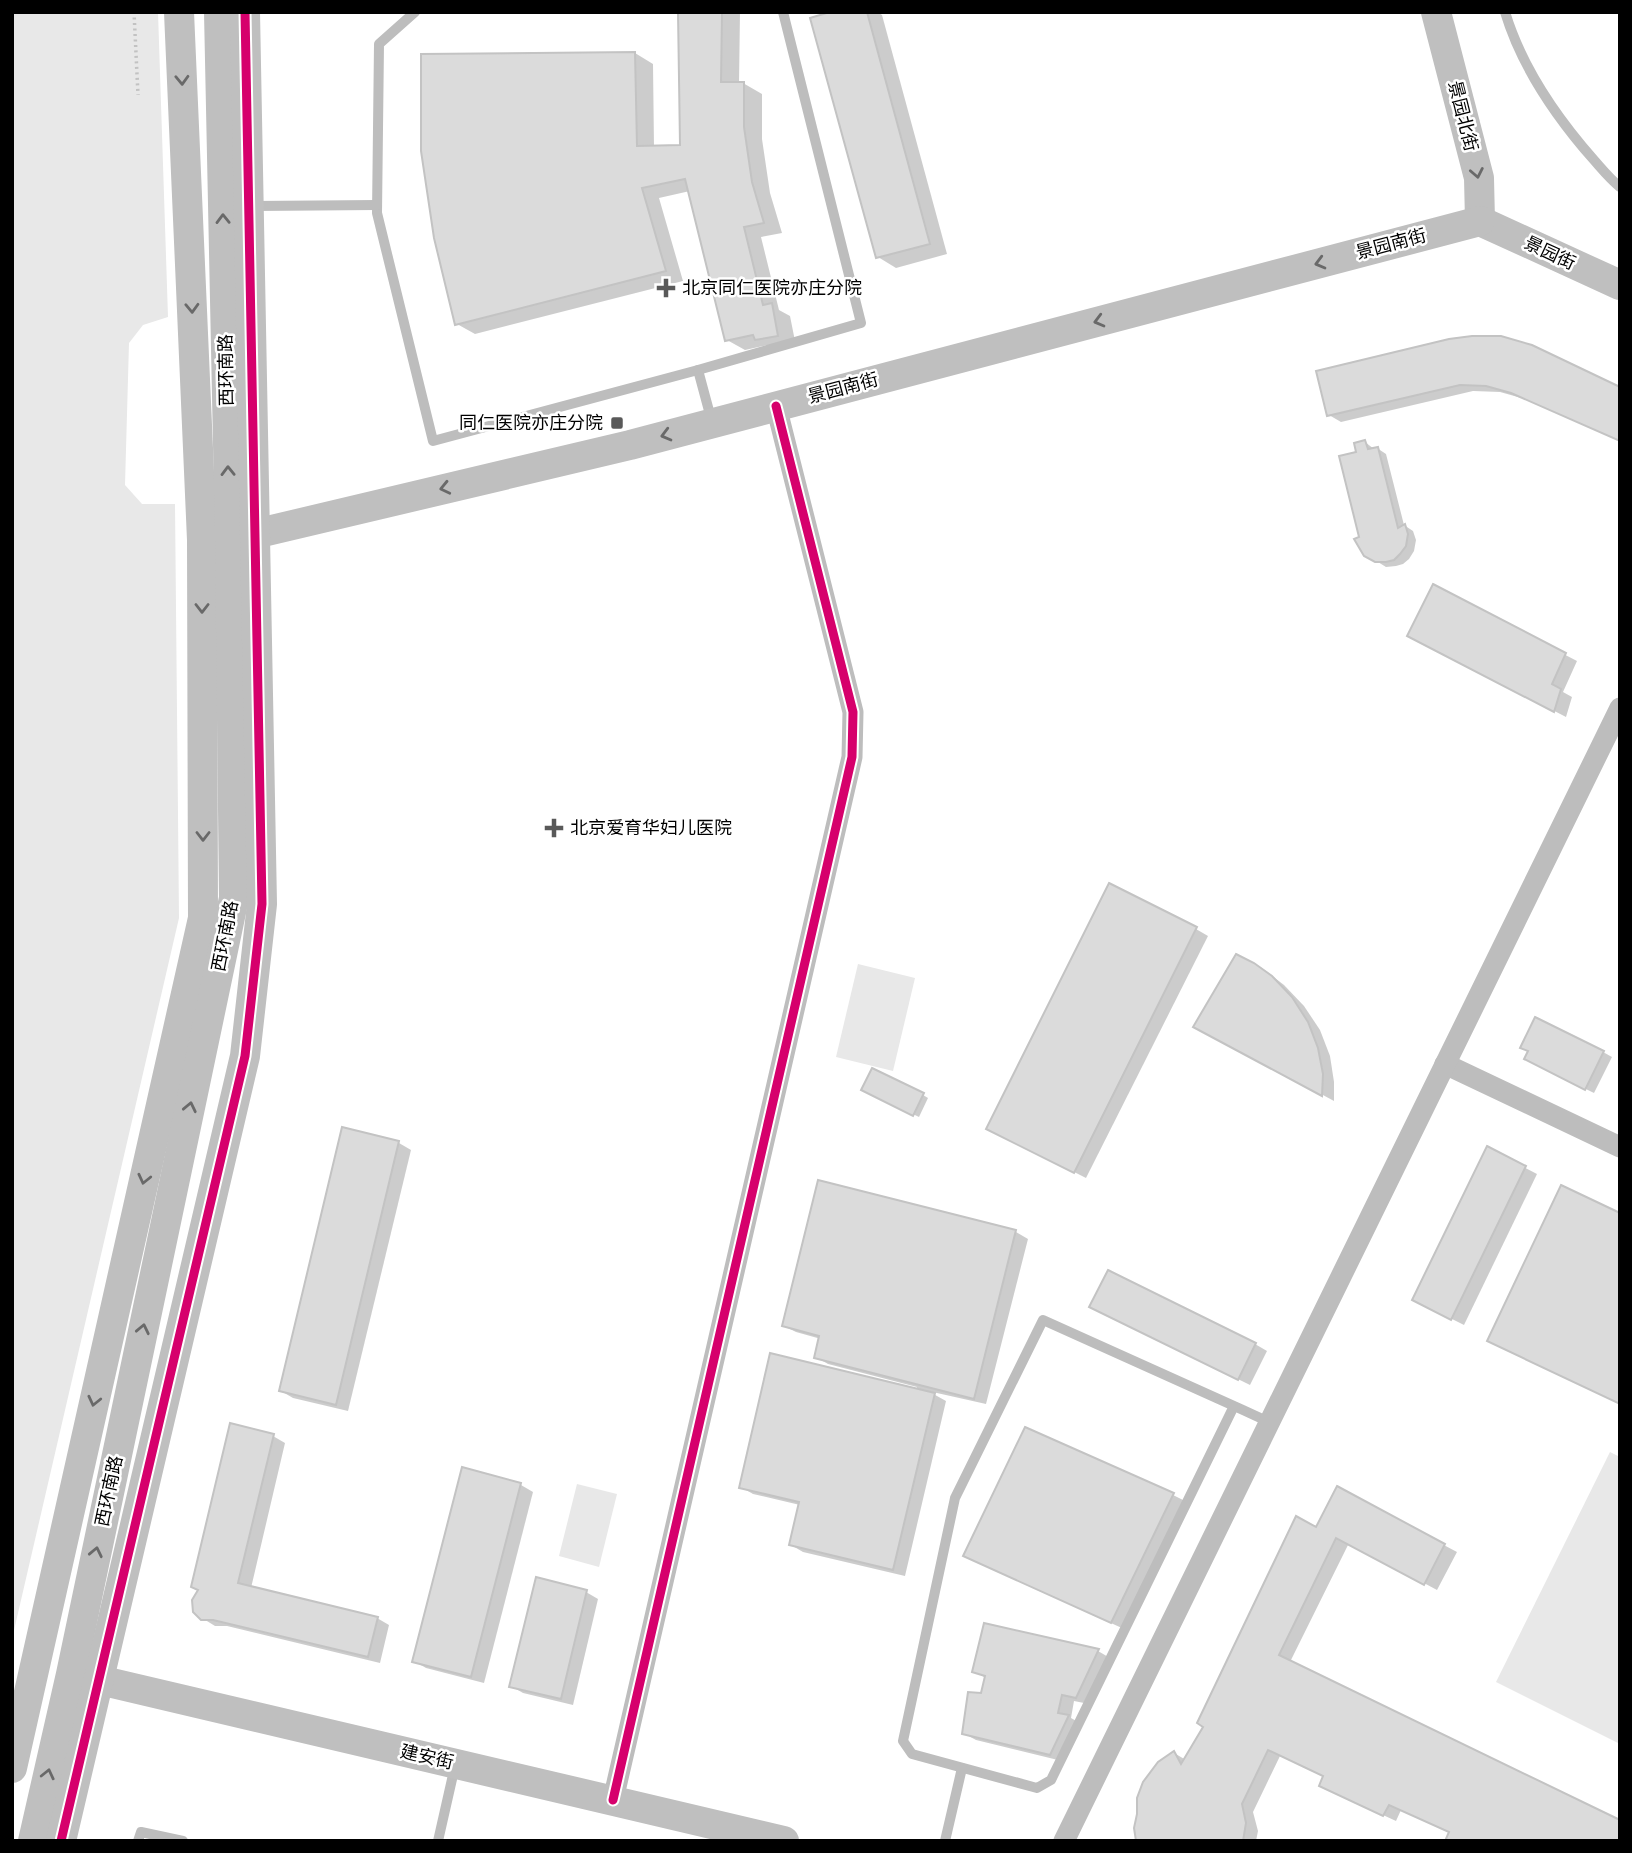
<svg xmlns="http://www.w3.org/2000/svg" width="1632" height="1853" font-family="'Public Sans','Noto Sans SC',sans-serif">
  <rect width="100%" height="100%" fill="#fff"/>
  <g fill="#e8e8e8">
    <path d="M 12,12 L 158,12 L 168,317 L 143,325 L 129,343 L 125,485 L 142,504 L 175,504 L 179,918 L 12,1639 Z"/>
    <path d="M 858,964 L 915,978 L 893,1071 L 836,1057 Z"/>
    <path d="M 1610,1452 L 1620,1457 L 1620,1744 L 1496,1682 Z"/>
    <path d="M 577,1484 L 617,1494 L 599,1567 L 559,1556 Z"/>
  </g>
  <g fill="#0003">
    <path d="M 680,12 L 740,12 L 739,84 L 743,83 L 762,94 L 762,139 L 770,193 L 782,233 L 761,237 L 779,310 L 790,316 L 796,346 L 767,345 L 745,350 L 727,340 L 690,191 L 659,198 L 683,281 L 475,334 L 457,324 L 635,53 L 653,64 L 654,147 L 682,146 Z"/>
    <path d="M 836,12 L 877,12 L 882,15 L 947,254 L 896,268 L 878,257 Z"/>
    <path d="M 1450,340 L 1525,399 L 1500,392 L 1473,391 L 1341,422 L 1329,415 Z"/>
    <path d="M 1365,442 L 1374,449 L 1377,448 L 1386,454 L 1404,525 L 1413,531 L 1416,540 L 1414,551 L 1409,559 L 1403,564 L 1396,566 L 1386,567 L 1365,554 L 1361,539 L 1358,453 Z"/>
    <path d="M 1433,586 L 1577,661 L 1563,692 L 1572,697 L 1566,717 L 1422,642 Z"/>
    <path d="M 1196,929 L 1208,936 L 1086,1178 L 1001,1135 Z"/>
    <path d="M 1267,972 L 1284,985 L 1304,1006 L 1320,1030 L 1330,1056 L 1334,1082 L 1334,1101 L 1208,1033 Z"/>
    <path d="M 1603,1052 L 1612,1057 L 1594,1093 L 1535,1064 Z"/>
    <path d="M 869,1093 L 923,1095 L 928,1098 L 919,1117 Z"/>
    <path d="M 343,1129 L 399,1143 L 411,1150 L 348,1411 L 293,1398 L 281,1391 Z"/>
    <path d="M 1488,1149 L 1537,1174 L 1464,1325 L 1426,1306 Z"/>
    <path d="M 1016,1232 L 1028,1239 L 986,1404 L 928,1391 L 946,1401 L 905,1576 L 803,1552 L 791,1545 L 800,1505 L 753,1494 L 741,1487 L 916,1390 L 917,1387 L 828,1364 L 816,1357 L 821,1339 L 796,1332 L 784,1326 Z"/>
    <path d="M 1104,1313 L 1255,1344 L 1267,1351 L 1250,1385 Z"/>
    <path d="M 273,1436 L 285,1443 L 251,1588 L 377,1618 L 389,1625 L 380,1663 L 227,1626 L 215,1626 L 202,1618 Z"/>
    <path d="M 464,1469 L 521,1485 L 533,1492 L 484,1683 L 426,1668 L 414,1661 Z"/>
    <path d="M 1338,1489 L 1457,1552 L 1437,1590 L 1349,1543 L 1290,1662 L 1451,1833 L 1401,1810 L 1396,1821 L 1333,1792 L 1324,1777 L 1280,1756 L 1253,1812 L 1258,1831 L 1256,1841 L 1138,1841 L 1174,1753 L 1186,1760 Z"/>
    <path d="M 1173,1495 L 1185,1501 L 1124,1629 L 977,1562 Z"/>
    <path d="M 586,1592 L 598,1599 L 573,1705 L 523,1693 L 511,1686 Z"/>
    <path d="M 986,1625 L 1098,1651 L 1110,1658 L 1089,1704 L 1074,1701 L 1071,1718 L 1080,1723 L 1062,1761 L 976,1740 L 963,1733 L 982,1695 L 986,1678 L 974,1671 Z"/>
  </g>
  <g fill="#dbdbdb" stroke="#c3c3c3" stroke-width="2">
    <path d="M 678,12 L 722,12 L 721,82 L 744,82 L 744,127 L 752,182 L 764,223 L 744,227 L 763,305 L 772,303 L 778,336 L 755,340 L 753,335 L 725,341 L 685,179 L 642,188 L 666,271 L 455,325 L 434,238 L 421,151 L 421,54 L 635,52 L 637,146 L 680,145 Z"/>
    <path d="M 830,12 L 867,12 L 930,244 L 876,258 L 810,18 Z"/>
    <path d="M 1472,336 L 1501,336 L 1532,345 L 1620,387 L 1620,441 L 1511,393 L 1486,386 L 1460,385 L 1327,416 L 1316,371 L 1449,339 Z"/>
    <path d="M 1365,440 L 1368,449 L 1378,447 L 1398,528 L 1405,524 L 1408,534 L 1406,546 L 1400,554 L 1394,560 L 1386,562 L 1375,562 L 1364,556 L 1354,539 L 1359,537 L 1339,456 L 1356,452 L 1354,443 Z"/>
    <path d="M 1433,584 L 1566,653 L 1552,684 L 1561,689 L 1554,712 L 1407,636 Z"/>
    <path d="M 1109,883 L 1197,927 L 1074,1173 L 986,1129 Z"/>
    <path d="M 1236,954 L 1254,963 L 1272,976 L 1292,997 L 1308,1022 L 1318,1048 L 1323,1074 L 1322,1096 L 1193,1027 Z"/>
    <path d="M 1535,1017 L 1604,1051 L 1585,1090 L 1524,1059 L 1528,1051 L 1520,1048 Z"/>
    <path d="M 872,1068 L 924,1093 L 913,1116 L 861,1090 Z"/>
    <path d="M 342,1127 L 399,1141 L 336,1405 L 279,1391 Z"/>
    <path d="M 1487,1146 L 1526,1166 L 1451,1320 L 1412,1300 Z"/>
    <path d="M 818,1180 L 1016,1230 L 974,1399 L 814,1358 L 819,1336 L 782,1326 Z"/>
    <path d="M 1561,1185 L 1620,1213 L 1620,1404 L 1487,1341 Z"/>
    <path d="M 1108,1270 L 1256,1343 L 1238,1380 L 1089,1307 Z"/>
    <path d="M 770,1353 L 935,1393 L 893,1570 L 789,1545 L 799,1502 L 739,1488 Z"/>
    <path d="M 230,1423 L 274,1434 L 238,1583 L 378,1617 L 368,1657 L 213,1620 L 201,1620 L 193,1612 L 192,1600 L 198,1590 L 191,1587 Z"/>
    <path d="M 1025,1427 L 1174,1493 L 1111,1623 L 963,1556 Z"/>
    <path d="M 462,1467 L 521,1483 L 471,1677 L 412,1662 Z"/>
    <path d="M 1337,1486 L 1445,1544 L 1424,1585 L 1336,1538 L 1279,1655 L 1620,1820 L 1620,1841 L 1445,1841 L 1449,1832 L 1389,1805 L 1383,1816 L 1319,1786 L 1323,1776 L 1268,1750 L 1242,1804 L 1246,1823 L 1243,1841 L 1136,1841 L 1134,1828 L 1137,1814 L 1137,1798 L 1143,1782 L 1158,1762 L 1174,1751 L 1181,1764 L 1203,1727 L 1197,1723 L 1296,1516 L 1316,1527 Z"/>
    <path d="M 536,1577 L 587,1590 L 561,1699 L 509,1687 Z"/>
    <path d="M 984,1623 L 1099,1649 L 1076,1698 L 1062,1695 L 1058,1713 L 1069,1715 L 1050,1755 L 962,1734 L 968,1692 L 981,1693 L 985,1676 L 972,1672 Z"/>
  </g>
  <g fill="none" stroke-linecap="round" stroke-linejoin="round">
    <path stroke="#c2c2c2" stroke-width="3.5" stroke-dasharray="2 3.5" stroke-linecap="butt" d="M 134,12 L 138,95"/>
    <g stroke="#bdbdbd" stroke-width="10">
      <path d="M 415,12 L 379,44 L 377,213 L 433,441 L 698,370"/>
      <path d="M 1505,12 C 1522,68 1556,117 1594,160 C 1602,169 1610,179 1620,187"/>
      <path d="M 251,206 L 377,205"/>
      <path d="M 712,422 L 698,370 L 861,323 L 783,12"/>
      <path d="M 1234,1406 L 1051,1780 L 1037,1788 L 912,1754 L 903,1741 L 955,1498 L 1043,1320 L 1243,1410 L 1269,1422"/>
      <path d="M 138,1841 L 141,1832 L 183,1841"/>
      <path d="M 438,1841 L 455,1766"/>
      <path d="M 945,1841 L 962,1768"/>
    </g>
    <g stroke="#bdbdbd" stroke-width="21">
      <path d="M 1445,1064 L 1620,1147"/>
      <path d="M 613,1800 L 852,757 L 853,712 L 776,406"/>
      <path d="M 1064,1841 L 1620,708"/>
    </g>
    <g stroke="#bfbfbf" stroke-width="30">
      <path d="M 1436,12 L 1479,178 L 1480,221"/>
      <path d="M 1480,221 L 1620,285"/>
      <path d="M 238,538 L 630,445 L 1480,221"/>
      <path d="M 78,1675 L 784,1841"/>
      <path d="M 12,1768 L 203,918 L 202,540 L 179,12"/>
      <path d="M 33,1841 L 71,1674 L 234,898 L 230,540 L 219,12"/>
      <path d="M 61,1841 L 245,1056 L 262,904 L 245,12"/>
    </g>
    <g stroke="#fff" stroke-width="13">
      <g id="cycleway">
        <path d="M 613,1800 L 852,757 L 853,712 L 776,406"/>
        <path d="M 61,1841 L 245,1056 L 262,904 L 245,12"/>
      </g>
    </g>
    <use href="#cycleway" stroke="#d6006c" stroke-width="9"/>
  </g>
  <defs><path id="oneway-chevron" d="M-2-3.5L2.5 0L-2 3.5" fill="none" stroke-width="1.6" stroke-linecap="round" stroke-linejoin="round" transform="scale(1.75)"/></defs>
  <g stroke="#696969">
    <use href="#oneway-chevron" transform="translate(182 80) rotate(88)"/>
    <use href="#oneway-chevron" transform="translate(1477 173) rotate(79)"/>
    <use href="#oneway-chevron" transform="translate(223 219) rotate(-91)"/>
    <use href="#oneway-chevron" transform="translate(1320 263) rotate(165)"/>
    <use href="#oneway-chevron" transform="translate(192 308) rotate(88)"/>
    <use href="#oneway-chevron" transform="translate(1099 321) rotate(165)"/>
    <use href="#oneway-chevron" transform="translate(666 435) rotate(165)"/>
    <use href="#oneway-chevron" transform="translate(228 471) rotate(-91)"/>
    <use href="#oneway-chevron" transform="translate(445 488) rotate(167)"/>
    <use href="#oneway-chevron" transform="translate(202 608) rotate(90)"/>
    <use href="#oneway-chevron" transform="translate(203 836) rotate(90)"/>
    <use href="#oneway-chevron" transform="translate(190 1107) rotate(-78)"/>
    <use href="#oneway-chevron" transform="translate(144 1179) rotate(103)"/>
    <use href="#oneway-chevron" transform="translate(143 1329) rotate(-78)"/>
    <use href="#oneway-chevron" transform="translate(94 1401) rotate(103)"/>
    <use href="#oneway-chevron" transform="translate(96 1552) rotate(-78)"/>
    <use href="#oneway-chevron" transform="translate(48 1774) rotate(-77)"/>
  </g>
  <g fill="#595959" stroke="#fff" stroke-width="2.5">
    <path d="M662.5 277.5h7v7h7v7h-7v7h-7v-7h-7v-7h7z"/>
    <rect x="610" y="416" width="14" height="14" rx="3.5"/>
    <path d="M550.5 817.5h7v7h7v7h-7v7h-7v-7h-7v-7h7z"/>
  </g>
  <g text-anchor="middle" stroke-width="5" stroke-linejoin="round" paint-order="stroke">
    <g font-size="18" fill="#000" stroke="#fff">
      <text transform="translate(1463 116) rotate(76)" y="6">景园北街</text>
      <text transform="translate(1391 244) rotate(-15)" y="6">景园南街</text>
      <text transform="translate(1550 253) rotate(25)" y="6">景园街</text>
      <text transform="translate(226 370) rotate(-91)" y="6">西环南路</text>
      <text transform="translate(843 388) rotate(-15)" y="6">景园南街</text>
      <text transform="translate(225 936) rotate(-79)" y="6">西环南路</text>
      <text transform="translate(109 1491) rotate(-78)" y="6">西环南路</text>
      <text transform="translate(427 1757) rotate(13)" y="6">建安街</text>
    </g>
    <g font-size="18" fill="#000" stroke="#fff" text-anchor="start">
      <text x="682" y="294">北京同仁医院亦庄分院</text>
      <text x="603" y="429" text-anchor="end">同仁医院亦庄分院</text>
      <text x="570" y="834">北京爱育华妇儿医院</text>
    </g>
  </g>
  <rect width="1632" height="1853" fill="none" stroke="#000000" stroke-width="28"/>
</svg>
